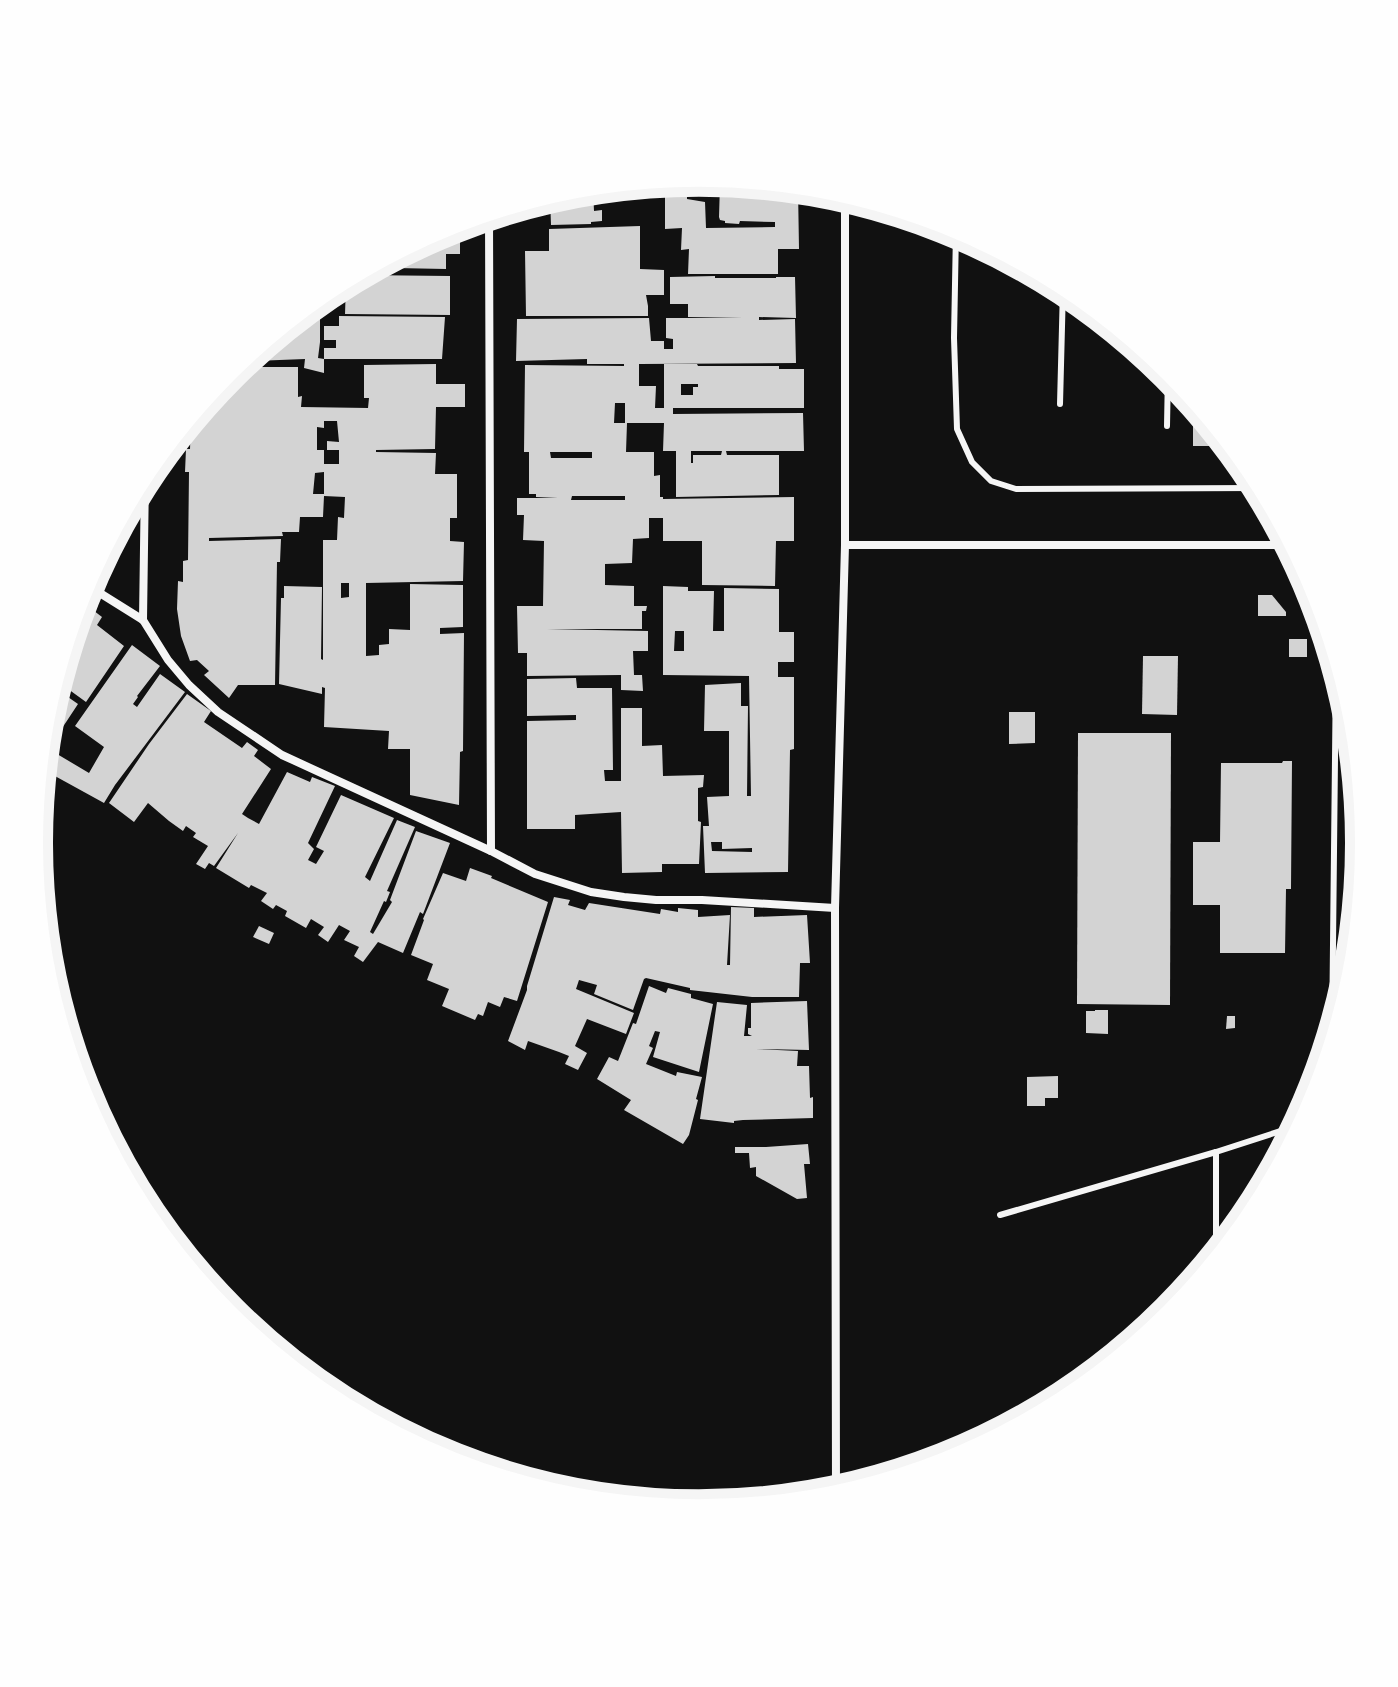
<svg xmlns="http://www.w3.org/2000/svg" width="1398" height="1687" font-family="'Alegreya Sans',sans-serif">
  <rect width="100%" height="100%" fill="#111"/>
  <g fill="#d3d3d3" fill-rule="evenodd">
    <path d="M 699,179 L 798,188 L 799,249 L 778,249 L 778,274 L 688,274 L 689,249 L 681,250 L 682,228 L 665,229 L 665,182 ZM 687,183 L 720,184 L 719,217 L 720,220 L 725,221 L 725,223 L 739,224 L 740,221 L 775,222 L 775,227 L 706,228 L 705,202 L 687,199 Z"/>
    <path d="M 593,189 L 594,211 L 602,210 L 602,221 L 591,222 L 591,224 L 551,225 L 550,197 L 570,191 Z"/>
    <path d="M 640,226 L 640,269 L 664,270 L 664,295 L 646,295 L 648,306 L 648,316 L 526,316 L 525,251 L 549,251 L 549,229 Z"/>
    <path d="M 446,229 L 446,235 L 460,235 L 460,254 L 446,254 L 446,269 L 395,268 L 395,270 L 379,270 L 378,273 L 362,273 Z"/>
    <path d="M 359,275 L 450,276 L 450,315 L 345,314 L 346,282 Z"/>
    <path d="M 715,276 L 715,278 L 776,278 L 776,277 L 795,277 L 796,318 L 759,317 L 759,320 L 795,319 L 796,363 L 639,364 L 639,386 L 656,386 L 655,408 L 664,408 L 664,364 L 697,364 L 698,366 L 779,366 L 779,369 L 804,369 L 804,408 L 673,408 L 673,414 L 803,413 L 804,451 L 726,451 L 727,455 L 779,455 L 779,495 L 676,497 L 676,451 L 663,451 L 664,423 L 625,423 L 625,403 L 615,403 L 614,423 L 627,423 L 626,452 L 654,452 L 654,476 L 660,475 L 660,497 L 663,497 L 663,499 L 794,497 L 794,541 L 776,541 L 775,586 L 702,585 L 702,541 L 663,541 L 663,518 L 649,518 L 649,538 L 633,539 L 632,563 L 605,564 L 605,585 L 634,586 L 634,606 L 647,606 L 646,611 L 642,611 L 642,629 L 547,629 L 648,631 L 648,651 L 633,651 L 634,675 L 642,675 L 643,691 L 621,690 L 621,675 L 527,676 L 527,653 L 518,653 L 517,606 L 543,606 L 544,541 L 523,540 L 524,515 L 517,515 L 517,498 L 558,498 L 536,497 L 536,494 L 529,494 L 529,452 L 524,452 L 525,365 L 624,366 L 624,364 L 587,364 L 587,359 L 516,361 L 517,319 L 649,318 L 651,341 L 664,341 L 664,349 L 673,349 L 673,339 L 666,338 L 666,318 L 743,318 L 688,317 L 688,304 L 670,304 L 670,277 ZM 681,384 L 698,384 L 698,387 L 693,387 L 693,395 L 681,395 ZM 691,451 L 722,451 L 721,455 L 693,455 L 693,463 L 691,463 ZM 550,452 L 592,452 L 592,458 L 551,458 ZM 572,496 L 625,496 L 625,500 L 571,500 Z"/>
    <path d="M 323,296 L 324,316 L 299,315 Z"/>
    <path d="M 339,316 L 445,317 L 442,359 L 324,359 L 324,348 L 336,348 L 336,340 L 324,340 L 324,326 L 339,326 Z"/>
    <path d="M 296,318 L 320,319 L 320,342 L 318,358 L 324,359 L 324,373 L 304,368 L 305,359 L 251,361 L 251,367 L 298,367 L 298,397 L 302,396 L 301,407 L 368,408 L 369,398 L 364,398 L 364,365 L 436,364 L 436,384 L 465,384 L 465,407 L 436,407 L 435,449 L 376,450 L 376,452 L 436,453 L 435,474 L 457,474 L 457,518 L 450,518 L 450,541 L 464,542 L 463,581 L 366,583 L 366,656 L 379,655 L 379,645 L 389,644 L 389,629 L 410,630 L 410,584 L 463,585 L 463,627 L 440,628 L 440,634 L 464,633 L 463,751 L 460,752 L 459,805 L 410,795 L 410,749 L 388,749 L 389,731 L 324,727 L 325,688 L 322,687 L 322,694 L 279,684 L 281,598 L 284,598 L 284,586 L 322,587 L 321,659 L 323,660 L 323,540 L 337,540 L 338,517 L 344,518 L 345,497 L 324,496 L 323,517 L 300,517 L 299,532 L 282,532 L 283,536 L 209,538 L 209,541 L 281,539 L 280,562 L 277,562 L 275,685 L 238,685 L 229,698 L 204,675 L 209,671 L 197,660 L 190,661 L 181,636 L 177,609 L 178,581 L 183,582 L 183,561 L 188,560 L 189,472 L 185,472 L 186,449 L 190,449 L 191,420 L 202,406 L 209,406 L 209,398 L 229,373 ZM 324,421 L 337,421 L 339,442 L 327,441 L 327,450 L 339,450 L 339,464 L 324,464 L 324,450 L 317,450 L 317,427 L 324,428 ZM 324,472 L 324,494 L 313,494 L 315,473 ZM 341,583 L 349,583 L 349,597 L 341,598 Z"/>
    <path d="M 1193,402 L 1229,446 L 1193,446 Z"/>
    <path d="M 115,533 L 115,553 L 104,553 Z"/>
    <path d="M 663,586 L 688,587 L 688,591 L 714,591 L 713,631 L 724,631 L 724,588 L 779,589 L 779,632 L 794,632 L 794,662 L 778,662 L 778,677 L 794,677 L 794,749 L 790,750 L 788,872 L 705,873 L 703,826 L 709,826 L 707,797 L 729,796 L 729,731 L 704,731 L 705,685 L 741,683 L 741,706 L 748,706 L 747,796 L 751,796 L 749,676 L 663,675 ZM 675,631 L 684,631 L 684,651 L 674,651 ZM 711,842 L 722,842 L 722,849 L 752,848 L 752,852 L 712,851 Z"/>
    <path d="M 1258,595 L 1272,595 L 1286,612 L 1286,616 L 1258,616 Z"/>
    <path d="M 81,601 L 102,617 L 97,625 L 124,646 L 86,702 L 57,681 Z"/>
    <rect x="1289" y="639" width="18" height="18"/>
    <path d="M 132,645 L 160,666 L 137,696 L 138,697 L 133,704 L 137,707 L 160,674 L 185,692 L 115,785 L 104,803 L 44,770 L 52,751 L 89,773 L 104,747 L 75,726 Z"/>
    <path d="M 1143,656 L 1178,656 L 1177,715 L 1142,714 Z"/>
    <path d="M 576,678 L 577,688 L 612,688 L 613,770 L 604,770 L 605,781 L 621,781 L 621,708 L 642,708 L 642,746 L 662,745 L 663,776 L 704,775 L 703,787 L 698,788 L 698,821 L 701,822 L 699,864 L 662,864 L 662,872 L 622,873 L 621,812 L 575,815 L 575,829 L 527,829 L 527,721 L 576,720 L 576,715 L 527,716 L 527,679 Z"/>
    <path d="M 55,688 L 78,704 L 47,751 L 43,760 L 47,713 Z"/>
    <path d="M 187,694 L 211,711 L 204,722 L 242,748 L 247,742 L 258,750 L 254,756 L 271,769 L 242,814 L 248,818 L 259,824 L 287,772 L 310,782 L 312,777 L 335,786 L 308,843 L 314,849 L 308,860 L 316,864 L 324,851 L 316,847 L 341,795 L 394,818 L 365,877 L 370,881 L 397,820 L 415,827 L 387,891 L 390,892 L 386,902 L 384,901 L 370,932 L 373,934 L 392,902 L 390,900 L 416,831 L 450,843 L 423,914 L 420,912 L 403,953 L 378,942 L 363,962 L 354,956 L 359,947 L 344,940 L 350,931 L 339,925 L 328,942 L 318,935 L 324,927 L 311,919 L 306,928 L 285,916 L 287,911 L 276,905 L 273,909 L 261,901 L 267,893 L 251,885 L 249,888 L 216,868 L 238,833 L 214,866 L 209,863 L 205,869 L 196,864 L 208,846 L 193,837 L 196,833 L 186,826 L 183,831 L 169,821 L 148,803 L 134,822 L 109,803 L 149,744 Z"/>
    <path d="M 1009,712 L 1035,712 L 1035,743 L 1009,744 Z"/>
    <path d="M 1078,733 L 1171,733 L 1170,1005 L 1077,1004 Z"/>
    <path d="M 1283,761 L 1292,761 L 1291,889 L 1286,889 L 1285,953 L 1220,953 L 1220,905 L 1193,905 L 1193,842 L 1220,842 L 1221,763 L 1282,763 Z"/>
    <path d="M 470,868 L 492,876 L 491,878 L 548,902 L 517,1001 L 504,997 L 500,1007 L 488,1002 L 483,1016 L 478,1014 L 475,1020 L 442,1006 L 449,989 L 427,980 L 433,964 L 411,955 L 424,920 L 423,919 L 443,873 L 466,881 Z"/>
    <path d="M 554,897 L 570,900 L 568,905 L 585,910 L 589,903 L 660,914 L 661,909 L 678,912 L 678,908 L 698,910 L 698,917 L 730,915 L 727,965 L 730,965 L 731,907 L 754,908 L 754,917 L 807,915 L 810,963 L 800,963 L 799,997 L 752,997 L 690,990 L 690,988 L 646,978 L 644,979 L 633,1010 L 594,994 L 597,985 L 579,980 L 576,989 L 634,1013 L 626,1034 L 587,1019 L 575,1046 L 587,1053 L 578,1070 L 565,1064 L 569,1056 L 559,1052 L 528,1041 L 525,1050 L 508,1041 L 527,990 L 527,986 Z"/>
    <path d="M 259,926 L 274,933 L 269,944 L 253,937 Z"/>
    <path d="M 649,986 L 666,993 L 668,988 L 691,994 L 691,998 L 713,1004 L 699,1072 L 653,1057 L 660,1032 L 655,1031 L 649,1046 L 653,1048 L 646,1064 L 676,1076 L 677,1072 L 702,1077 L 696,1099 L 698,1100 L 689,1135 L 683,1144 L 624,1110 L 631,1100 L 597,1079 L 609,1057 L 618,1061 L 633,1023 L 636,1024 Z"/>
    <path d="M 807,1001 L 809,1050 L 756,1049 L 798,1051 L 797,1066 L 809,1066 L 810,1098 L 813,1097 L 813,1118 L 743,1120 L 734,1121 L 734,1123 L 700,1119 L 717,1002 L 747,1005 L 744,1036 L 752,1036 L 748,1034 L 748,1028 L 751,1028 L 751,1003 Z"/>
    <path d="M 1095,1010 L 1108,1010 L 1108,1034 L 1086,1033 L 1086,1011 L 1095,1011 Z"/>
    <path d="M 1227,1016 L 1235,1016 L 1235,1028 L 1226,1029 Z"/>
    <path d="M 1058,1076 L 1058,1098 L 1045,1098 L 1045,1106 L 1027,1106 L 1027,1077 Z"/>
    <path d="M 808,1144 L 810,1164 L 804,1164 L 807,1198 L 797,1199 L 756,1176 L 756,1167 L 750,1168 L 749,1153 L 735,1153 L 735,1147 L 766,1147 Z"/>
  </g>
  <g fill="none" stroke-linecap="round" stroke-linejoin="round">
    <g stroke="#f5f5f5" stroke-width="6">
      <path d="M 956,231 L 954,338 L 957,429 L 972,462 L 991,481 L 1016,489 L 1259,488"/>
      <path d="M 1060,404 L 1063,288"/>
      <path d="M 1167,426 L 1168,372"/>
      <path d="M 1332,1038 L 1336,665"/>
      <path d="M 1216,1152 L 1216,1257"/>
      <path d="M 1000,1215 L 1216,1152 L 1299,1125"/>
    </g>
    <g stroke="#f5f5f5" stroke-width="8">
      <path d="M 489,215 L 491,851"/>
      <path d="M 845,545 L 1290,545"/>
      <path d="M 87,585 L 143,620 L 168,660 L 189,685 L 218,712 L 282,755 L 491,851 L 535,874 L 591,892 L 624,897 L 656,900 L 702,900 L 835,908"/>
      <path d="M 143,620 L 145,476"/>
      <path d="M 836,1494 L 835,908 L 845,545 L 845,196"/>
    </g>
  </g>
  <path d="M0 0H1398V1687H0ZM48 843a651 651 0 1 1 1302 0a651 651 0 1 1-1302 0Z" fill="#fefefe" fill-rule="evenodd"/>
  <path fill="none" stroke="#f5f5f5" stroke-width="10" d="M48 843a651 651 0 1 1 1302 0a651 651 0 1 1-1302 0Z"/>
</svg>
